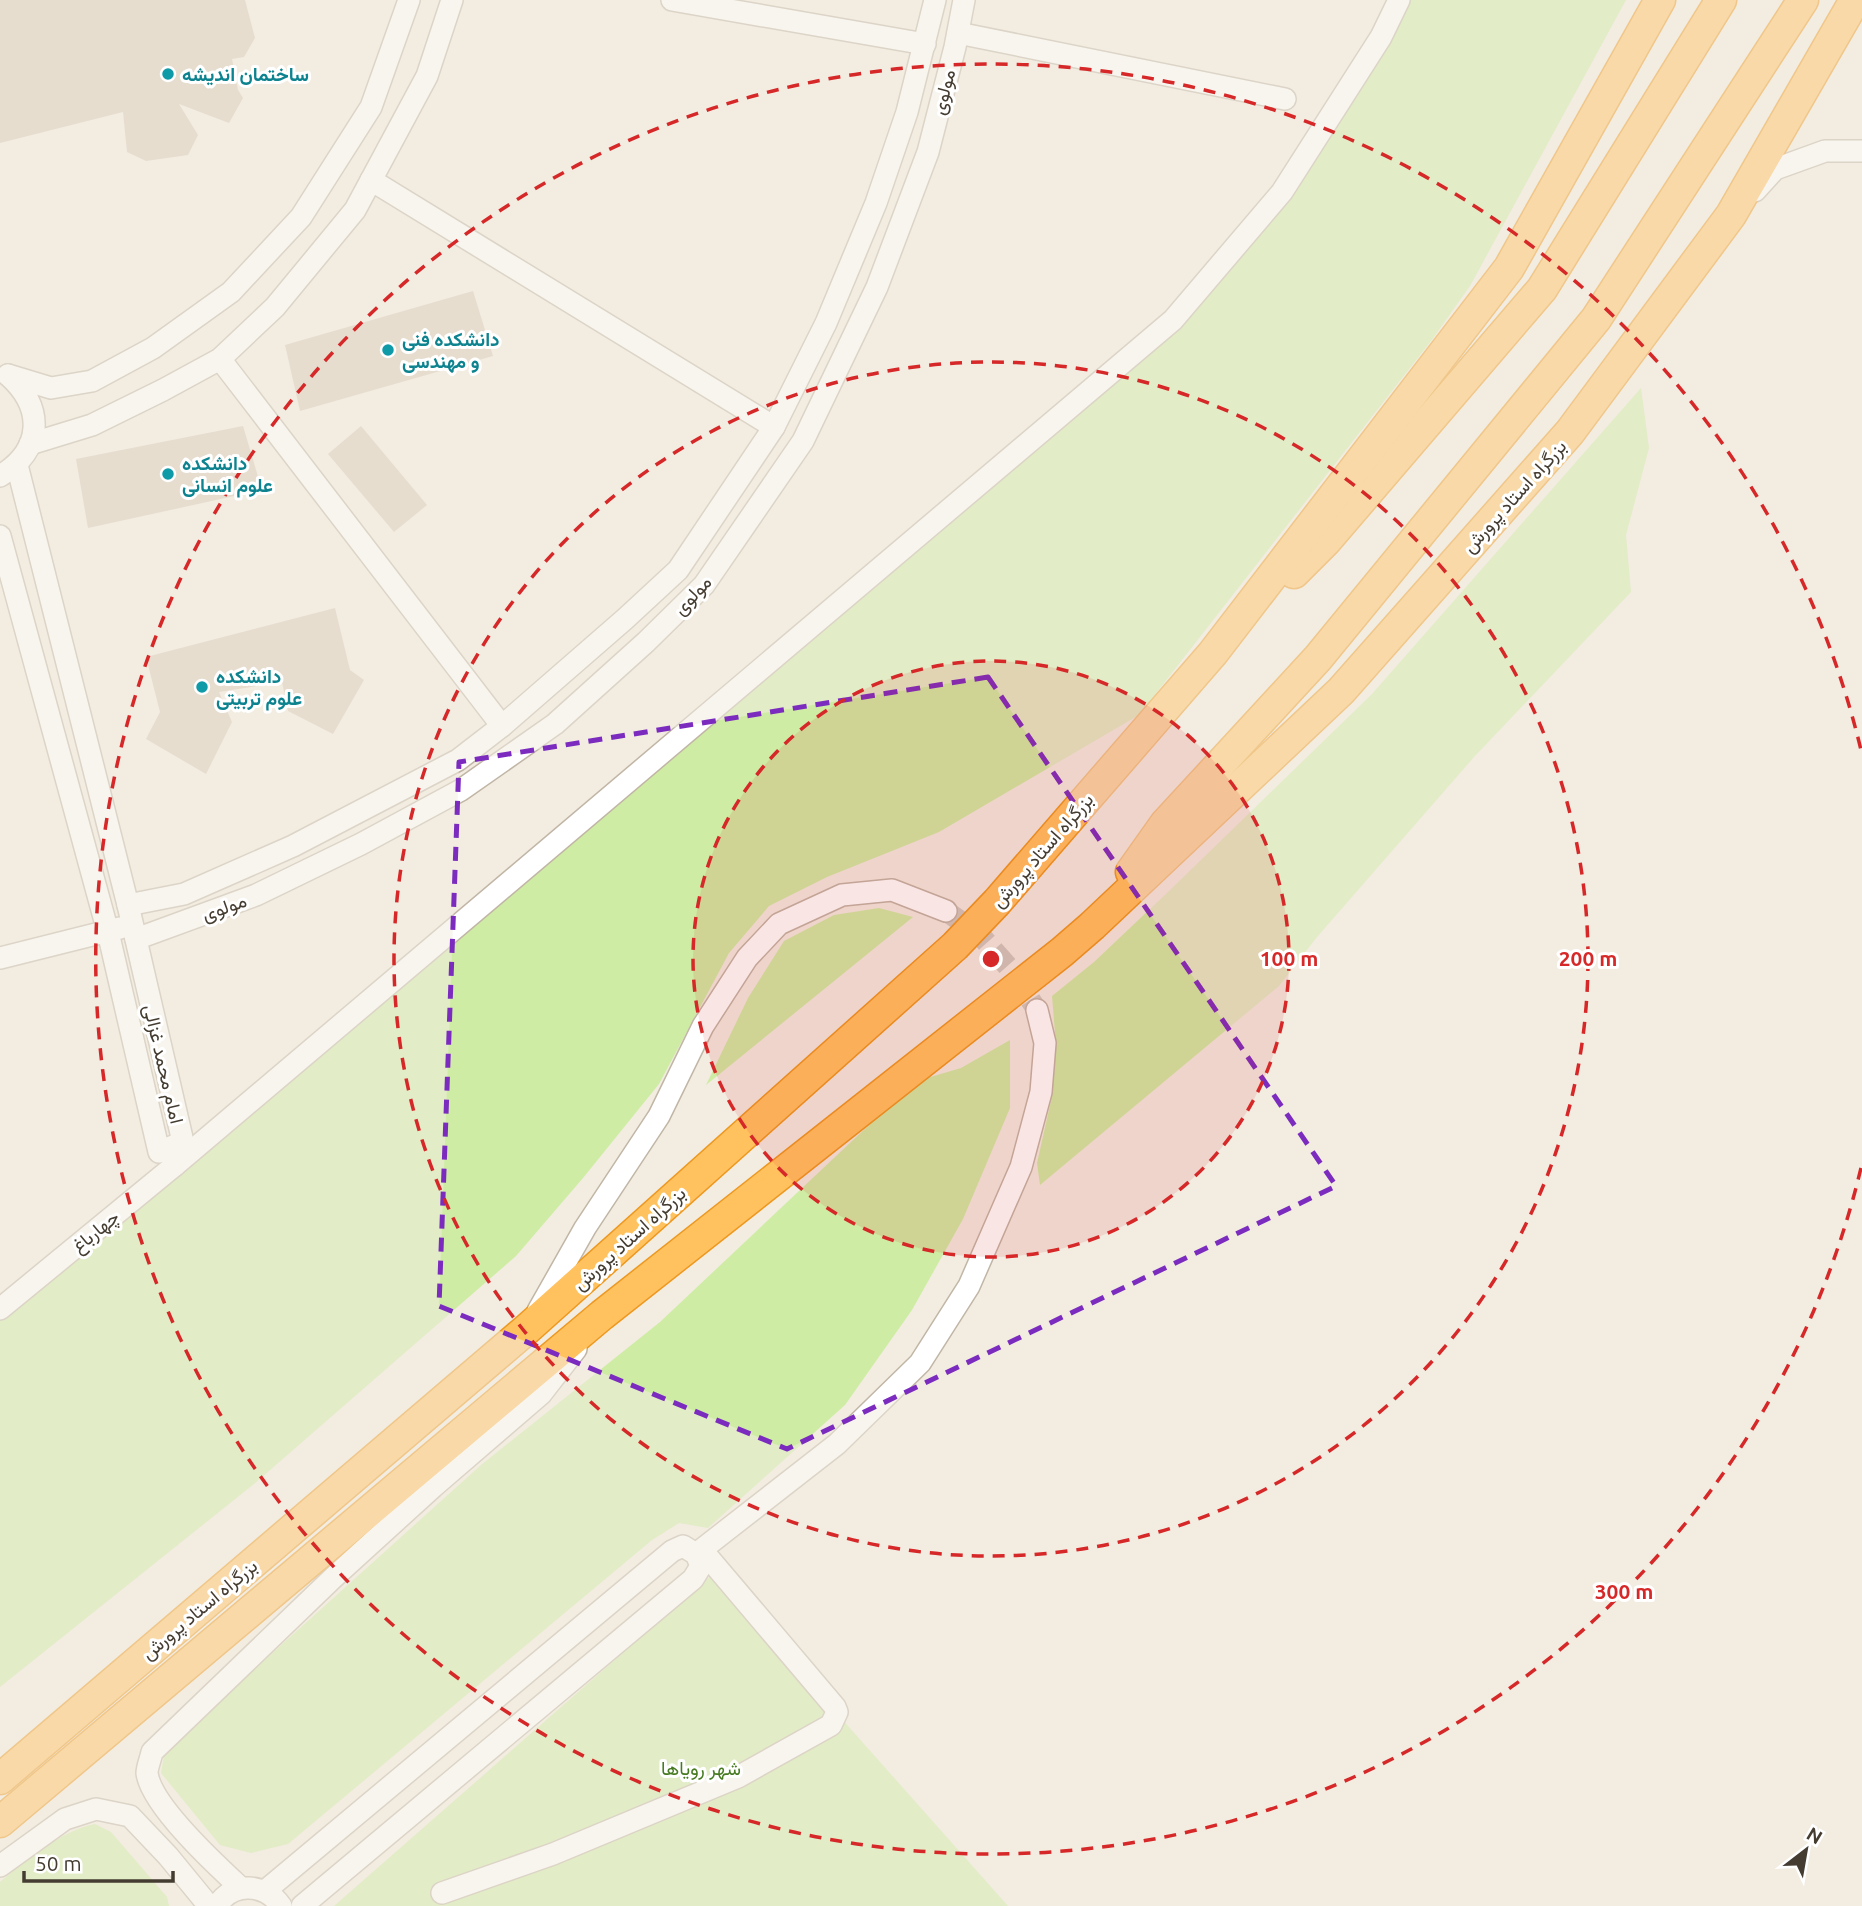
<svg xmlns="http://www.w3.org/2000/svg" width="1862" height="1906" font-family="Ubuntu,Vazirmatn,sans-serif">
  <rect width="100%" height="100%" fill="#f2ece1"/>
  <g fill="#cfeca4">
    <path d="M 1404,0 L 1626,0 L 1470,286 L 1431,341 L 1139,715 L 939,832 L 827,877 L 769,906 L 729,953 L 659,1084 L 583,1178 L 516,1256 L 254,1484 L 0,1687 L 0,1319 L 1186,317 Z"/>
    <path d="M 1641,388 L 1649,448 L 1626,535 L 1631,592 L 1474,757 L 1317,937 L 1279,986 L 1040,1185 L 1037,1163 L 1051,1101 L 1056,1045 L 1052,996 L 1094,962 L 1170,890 L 1372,694 Z"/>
    <path d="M 879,908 L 913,917 L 706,1085 L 748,998 L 784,941 L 834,915 Z"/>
    <path d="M 1010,1040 L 1010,1108 L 963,1219 L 912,1310 L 845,1405 L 708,1528 L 679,1523 L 652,1540 L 288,1844 L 251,1853 L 220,1845 L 161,1773 L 164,1756 L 198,1720 L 481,1465 L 660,1322 L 886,1109 L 927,1078 L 961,1068 Z"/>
    <path d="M 713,1574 L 1008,1906 L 334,1906 Z"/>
    <path d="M 95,1824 L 111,1832 L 167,1897 L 169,1906 L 0,1906 L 0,1882 C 27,1860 60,1831 95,1824 Z"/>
  </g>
  <g fill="#d8cab8">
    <path d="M 0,0 L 245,0 L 255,38 L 244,57 L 232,59 L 238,90 L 243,98 L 229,123 L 179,104 L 198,135 L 188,155 L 146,161 L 127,152 L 123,112 L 0,143 Z"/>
    <path d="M 473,291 L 493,356 L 300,411 L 285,345 Z"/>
    <path d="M 243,426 L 262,490 L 88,528 L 76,459 Z"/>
    <path d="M 361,426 L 427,505 L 394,532 L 328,454 Z"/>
    <path d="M 335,608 L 350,670 L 364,680 L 333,734 L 288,711 L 282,682 L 219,692 L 232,722 L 206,774 L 146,739 L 160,712 L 146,657 Z"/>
  </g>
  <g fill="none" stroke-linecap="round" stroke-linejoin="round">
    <path stroke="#cfc9be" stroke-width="21" stroke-dasharray="21 10" stroke-linecap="butt" d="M 946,911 L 980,935 L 1011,970 L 1037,1010"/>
    <g stroke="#c1b6a6" stroke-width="24">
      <g id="minor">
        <path d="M 672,0 L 925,44"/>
        <path d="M 958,33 L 1285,99"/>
        <path d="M 371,180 L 774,427"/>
        <path d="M 1755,191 L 1775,169 L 1825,151 L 1862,151"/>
        <path d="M 220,359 L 502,726"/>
        <path d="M 8,375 L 51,388 L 92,381 L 153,348 L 231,292 L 301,217 L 371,107 L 409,0"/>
        <path d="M 30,444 L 92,425 L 163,390 L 220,359 L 275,307 L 355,210 L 427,76 L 452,0"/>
        <path d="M 0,476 C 43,450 45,408 8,375"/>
        <path d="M 0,536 L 108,932 L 159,1152 L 183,1142 L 128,905 L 17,465"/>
        <path d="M 128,905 L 184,894 L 293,846 L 458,760 L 502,726 L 625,619 L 678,570 L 774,427 L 826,323 L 876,203 L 907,112 L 935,0"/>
        <path d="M 136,939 L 256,895 L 361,844 L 461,790 L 555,724 L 646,642 L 704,585 L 803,441 L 877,287 L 928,152 L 955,47 L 964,0"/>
        <path d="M 0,958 L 120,928"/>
        <path d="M 174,1166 L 1173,320 L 1282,192 L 1381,37 L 1399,0"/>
        <path d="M 0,1309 L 174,1166 L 173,1152"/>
        <path d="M 538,1311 L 585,1228 L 659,1116 L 703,1026 L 747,958 L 779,924 L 842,895 L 892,890 L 946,911"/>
        <path d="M 696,1554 L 837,1444 L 920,1363 L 969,1286 L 1021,1167 L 1041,1092 L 1045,1043 L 1037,1010"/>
        <path d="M 0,1866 L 65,1819 L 96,1809 L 130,1816 L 168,1856 L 209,1906"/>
        <path d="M 241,1888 C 217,1866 151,1805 147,1773 C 147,1767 151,1758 152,1752 L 334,1577 L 433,1487 L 541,1394 L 576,1349"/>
        <path d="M 265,1891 L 672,1551 L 683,1546 L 696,1554 L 701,1566 L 693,1579 L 302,1906"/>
        <path d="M 442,1893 L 553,1854 L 738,1777 L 831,1725 L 837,1712 L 835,1707 L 702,1550"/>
        <path d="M 217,1906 C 232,1881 265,1883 281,1906"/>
      </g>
    </g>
    <g stroke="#ed9820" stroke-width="33">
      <g id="highway">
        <path d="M 1294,573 L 1326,541 L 1542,289 L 1721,0"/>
        <path d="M 1131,872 L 1165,824 L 1318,658 L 1596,319 L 1803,0"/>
        <path d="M 0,1779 L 527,1329 L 955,946 L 997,902 L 1213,653 L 1509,268 L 1660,0"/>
        <path d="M 0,1822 L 602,1315 L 1062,952 L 1092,926 L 1341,691 L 1570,432 L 1731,215 L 1855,0"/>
      </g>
    </g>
    <use href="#minor" stroke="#fff" stroke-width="21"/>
    <use href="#highway" stroke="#ffc25f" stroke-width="30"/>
  </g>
  <path d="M0 0H1862V1906H0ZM 988,677 L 1336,1186 L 787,1449 L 439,1306 L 459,762 Z" fill="#f2ece1" fill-opacity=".55" fill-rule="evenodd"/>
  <path fill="none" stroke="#7b2cbf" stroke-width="5" stroke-dasharray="14 9" stroke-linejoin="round" d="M 988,677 L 1336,1186 L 787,1449 L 439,1306 L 459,762 Z"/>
  <circle cx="991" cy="959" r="298" fill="#d62828" fill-opacity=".12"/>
  <g fill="none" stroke="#d62828" stroke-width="3.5" stroke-dasharray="12 9">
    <circle cx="991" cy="959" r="298"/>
    <circle cx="991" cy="959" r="597"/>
    <path d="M1861 1168A895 895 0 1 1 1861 750"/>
  </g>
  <g fill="#0f9aa8" stroke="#fff" stroke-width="2.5">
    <circle cx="168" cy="74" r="7"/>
    <circle cx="388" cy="350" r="7"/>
    <circle cx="168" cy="474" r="7"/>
    <circle cx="202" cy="687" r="7"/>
  </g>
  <g text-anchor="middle" stroke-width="6" stroke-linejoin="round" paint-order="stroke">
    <g font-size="19" font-weight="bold" fill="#0d838f" stroke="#fff" text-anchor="start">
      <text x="182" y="81">ساختمان اندیشه</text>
      <text x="402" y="346">دانشکده فنی<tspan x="402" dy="22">و مهندسی</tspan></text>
      <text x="182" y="470">دانشکده<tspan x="182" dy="22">علوم انسانی</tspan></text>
      <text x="216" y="683">دانشکده<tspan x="216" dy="22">علوم تربیتی</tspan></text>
    </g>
    <g font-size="19" fill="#443c31" stroke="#fff">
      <text transform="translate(943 92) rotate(-76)" y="7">مولوی</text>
      <text transform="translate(1514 496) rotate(-48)" y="7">بزرگراه استاد پرورش</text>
      <text transform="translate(692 595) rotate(-47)" y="7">مولوی</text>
      <text transform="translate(1042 850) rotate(-49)" y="7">بزرگراه استاد پرورش</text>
      <text transform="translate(224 907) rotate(-20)" y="7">مولوی</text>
      <text transform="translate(164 1064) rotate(77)" y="7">امام محمد غزالی</text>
      <text transform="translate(95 1231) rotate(-39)" y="7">چهارباغ</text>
      <text transform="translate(629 1238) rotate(-42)" y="7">بزرگراه استاد پرورش</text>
      <text transform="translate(199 1609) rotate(-40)" y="7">بزرگراه استاد پرورش</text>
    </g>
    <g font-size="19" fill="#467a20" stroke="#fff">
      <text x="701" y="1775">شهر رویاها</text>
    </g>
  </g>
  <circle cx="991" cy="959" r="10" fill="#d62828" stroke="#fff" stroke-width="3.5"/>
  <g font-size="21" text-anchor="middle" font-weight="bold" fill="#d62828" stroke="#fff" stroke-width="6" stroke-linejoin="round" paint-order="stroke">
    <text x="1289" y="966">100 m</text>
    <text x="1588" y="966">200 m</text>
    <text x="1624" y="1599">300 m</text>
  </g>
  <g transform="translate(1806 1850) rotate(31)" stroke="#ffffff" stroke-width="5" paint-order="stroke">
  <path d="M0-5L12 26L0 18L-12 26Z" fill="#443c31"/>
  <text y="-10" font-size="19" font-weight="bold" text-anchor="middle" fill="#443c31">N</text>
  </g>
  <path d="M24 1871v10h149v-10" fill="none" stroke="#443c31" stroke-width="3.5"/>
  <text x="35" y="1871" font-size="21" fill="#443c31" stroke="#ffffff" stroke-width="5" paint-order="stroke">50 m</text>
</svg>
